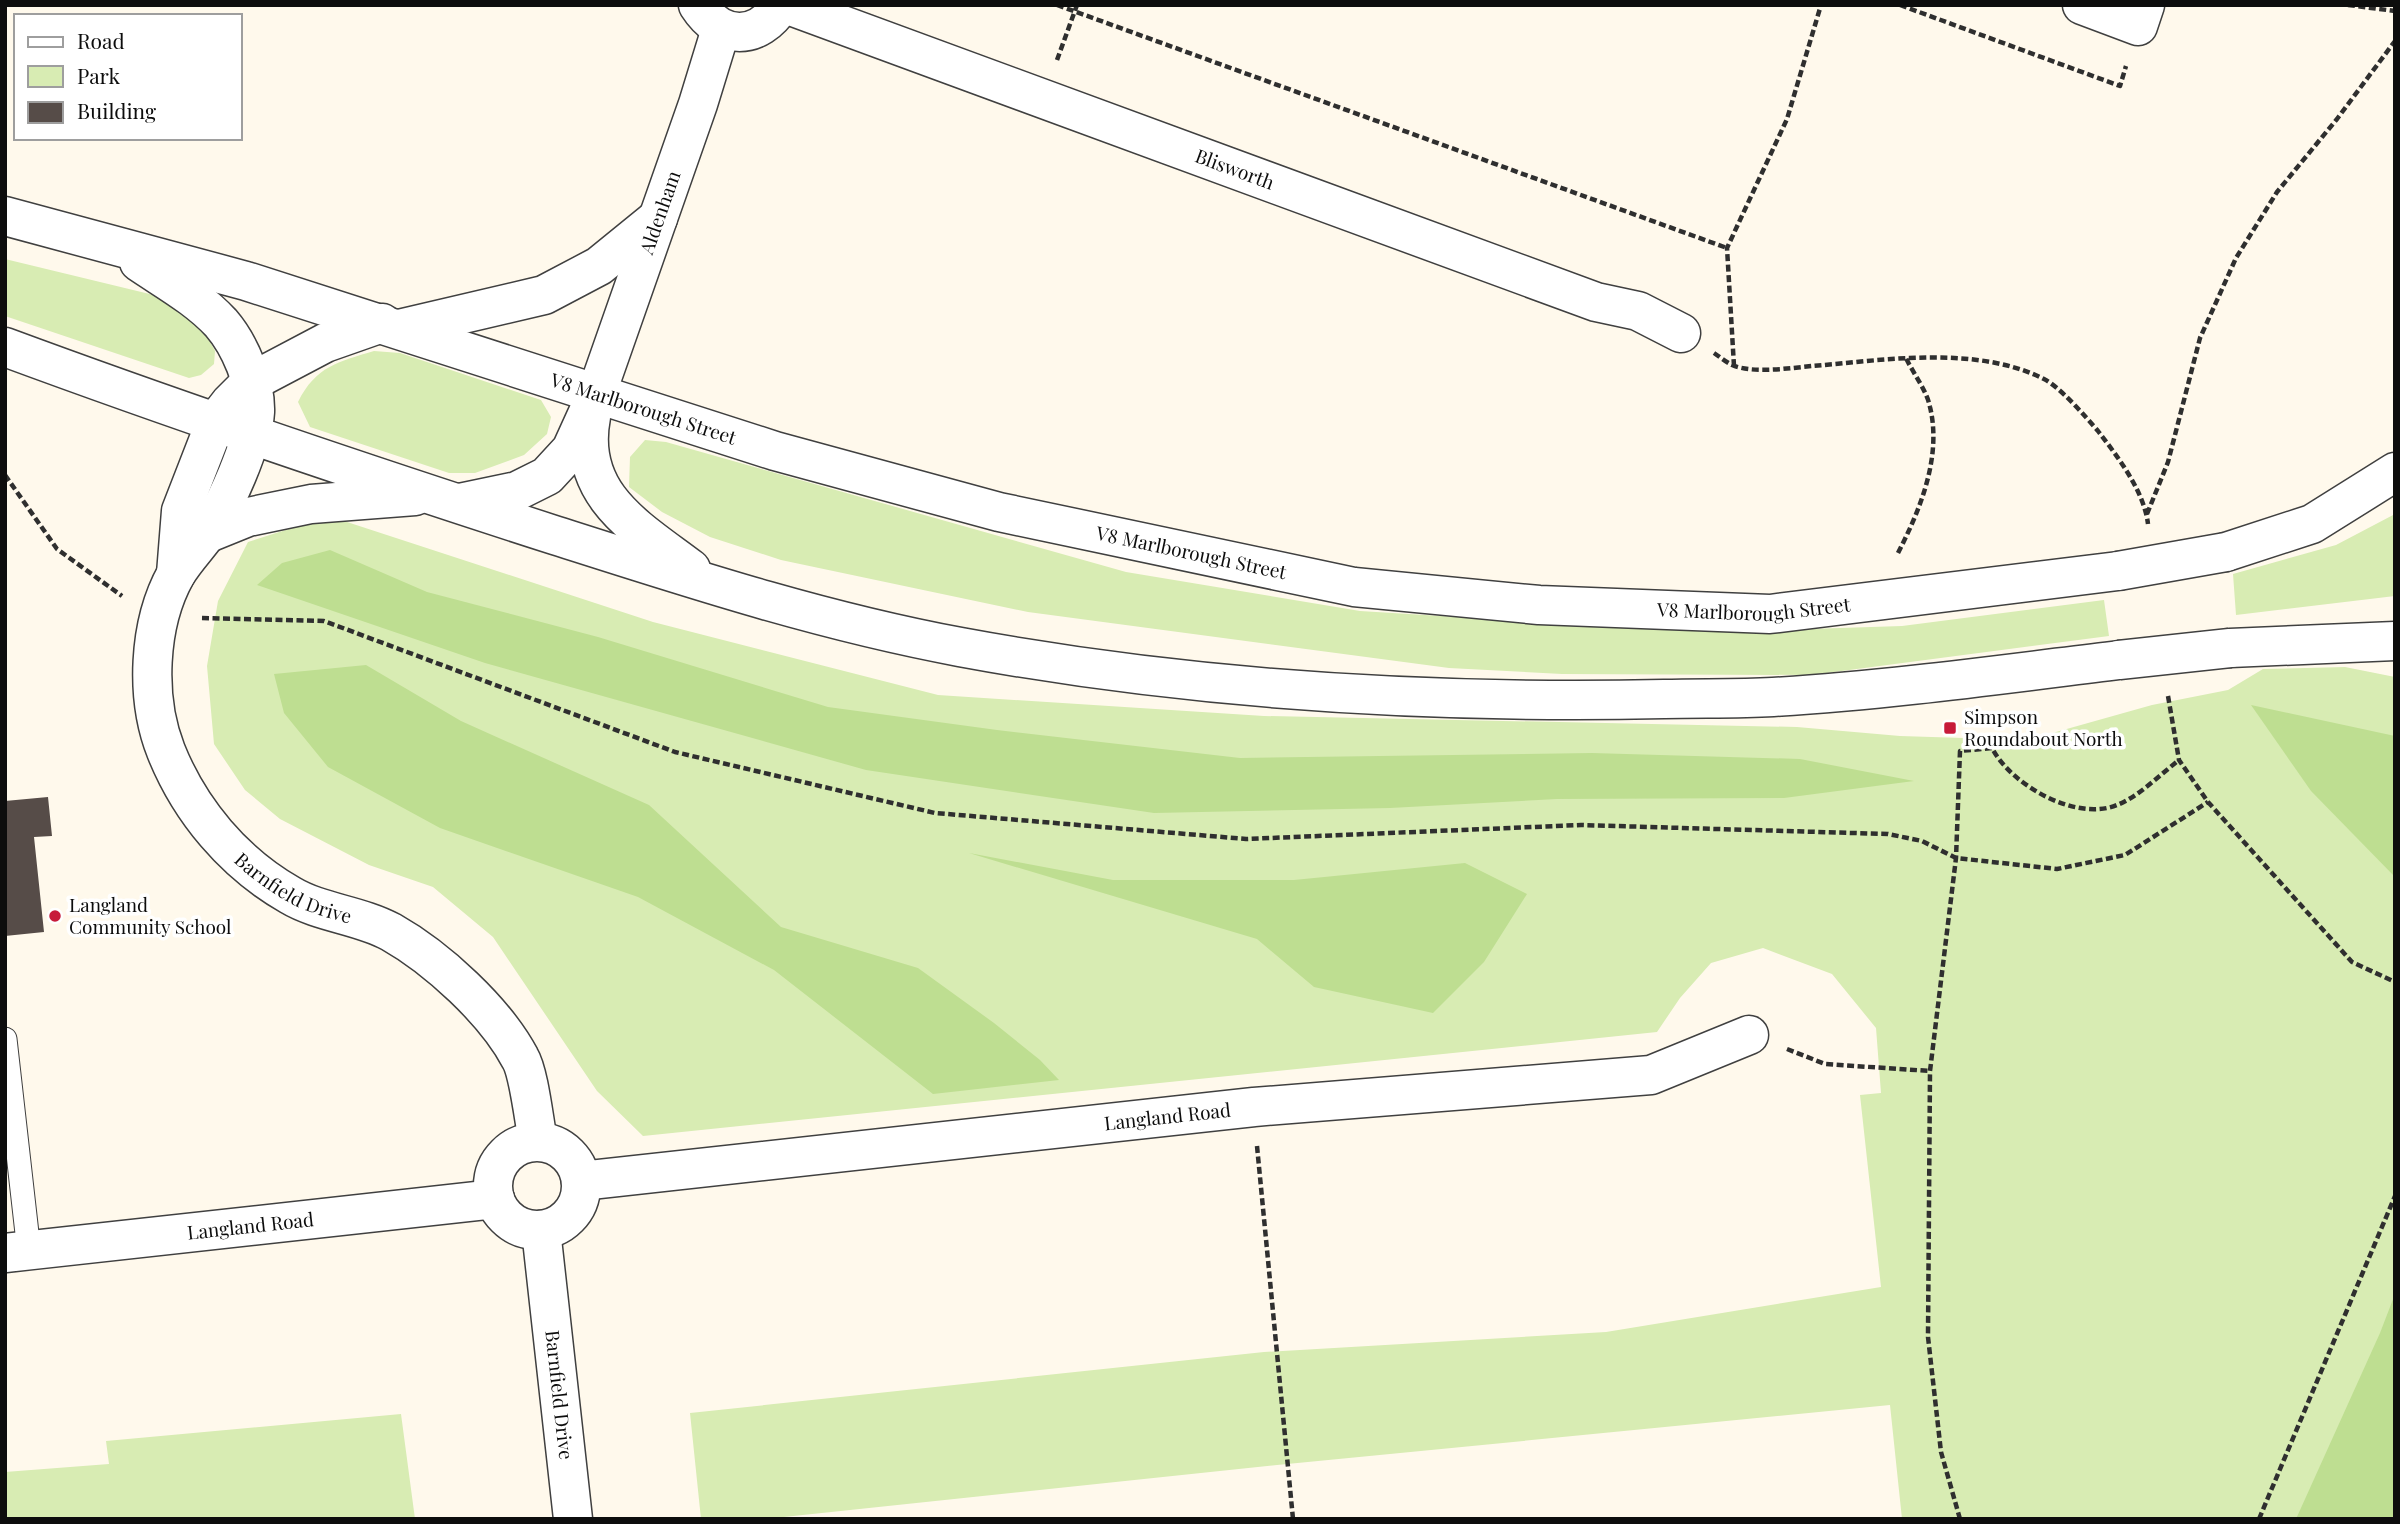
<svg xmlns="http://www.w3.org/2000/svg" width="2400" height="1524" font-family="'Playfair Display',serif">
  <rect width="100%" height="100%" fill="#fff9ec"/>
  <g fill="#d8ecb3">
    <path d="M 5,259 L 162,297 L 204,330 L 215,351 L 214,364 L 201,375 L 189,378 L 5,316 Z"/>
    <path d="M 374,351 L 400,353 L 541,400 L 551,417 L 547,434 L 524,455 L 475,473 L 449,473 L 310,427 L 298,402 C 316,366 338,362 374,351 Z"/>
    <path d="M 645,440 L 666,442 L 1126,572 L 1360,611 L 1570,624 L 1777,630 L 1902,626 L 2104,600 L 2109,636 L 1811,675 L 1562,674 L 1449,668 L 1028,612 L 781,560 L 710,537 L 662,512 L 629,487 L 630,457 Z"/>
    <path d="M 2395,514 L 2395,596 L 2236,615 L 2233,574 L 2336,545 Z"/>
    <path d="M 344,521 L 653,622 L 938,695 L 1264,716 L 1797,727 L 1900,736 L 2028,740 L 2152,705 L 2228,690 L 2263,669 L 2345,667 L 2395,677 L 2395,1519 L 1902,1519 L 1890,1405 L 1277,1465 L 765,1519 L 701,1519 L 690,1413 L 1264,1352 L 1606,1332 L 1881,1287 L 1860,1095 L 1881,1093 L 1876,1028 L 1832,974 L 1763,948 L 1711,963 L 1680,998 L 1657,1032 L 643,1136 L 597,1091 L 493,937 L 433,887 L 369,865 L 280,819 L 245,790 L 214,744 L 207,666 L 218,601 L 248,542 L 311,522 Z"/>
    <path d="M 401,1414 L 415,1519 L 5,1519 L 5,1472 L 109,1464 L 106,1441 Z"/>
  </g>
  <g fill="#bede91">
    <path d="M 330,550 L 427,592 L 598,637 L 828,707 L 997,730 L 1240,758 L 1592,753 L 1800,759 L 1914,781 L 1784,798 L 1557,799 L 1390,808 L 1154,813 L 866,770 L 485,663 L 257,585 L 282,563 Z"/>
    <path d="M 366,665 L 461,721 L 649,805 L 781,927 L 918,968 L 994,1023 L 1040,1060 L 1059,1080 L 933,1094 L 774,970 L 638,897 L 440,828 L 328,767 L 284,713 L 274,674 Z"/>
    <path d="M 2251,705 L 2395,736 L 2395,877 L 2311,791 Z"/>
    <path d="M 969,853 L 1113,880 L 1294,880 L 1465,863 L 1527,894 L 1484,962 L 1433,1013 L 1314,987 L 1257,939 Z"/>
    <path d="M 2395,1294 L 2395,1519 L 2296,1519 L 2380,1333 Z"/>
  </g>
  <path fill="#564c48" d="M 48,797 L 52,836 L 34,837 L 44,932 L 5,936 L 5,801 Z"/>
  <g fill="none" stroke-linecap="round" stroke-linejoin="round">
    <g stroke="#404040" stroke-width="25">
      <path id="service" d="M 5,1039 L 29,1251"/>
    </g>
    <g stroke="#404040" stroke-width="41">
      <g id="minor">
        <path id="s1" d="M 788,5 L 1596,302 L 1638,311 L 1681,333"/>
        <path d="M 2082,5 L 2138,26 L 2145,5"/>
        <path id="s2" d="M 581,1181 L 1254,1107 L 1651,1075 L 1749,1035"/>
        <path id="s3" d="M 5,1253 L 495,1199"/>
      </g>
    </g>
    <g stroke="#404040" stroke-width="41">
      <g id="tertiary">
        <path d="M 698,5 C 721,41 758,41 781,5"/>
        <path id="s4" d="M 5,216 L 246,281 L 775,451 L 999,512 L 1354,587 L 1539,605 L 1770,614 L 2118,571"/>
        <path id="s5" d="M 139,262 C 167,281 198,298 221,323 C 240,345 256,383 255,412 C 253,445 225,506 207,533 C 197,547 185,559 176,574 C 148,624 145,698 166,751 C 190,811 234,863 290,895 C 320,913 360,915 391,932 C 437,958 495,1011 520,1058 C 529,1073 534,1121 538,1141"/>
        <path d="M 399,329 L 544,295 L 599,266 L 658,218"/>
        <path d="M 5,347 C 186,414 368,475 551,534 C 686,577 820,621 960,647 C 1192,690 1428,704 1664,699 C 1700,698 1737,699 1773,697 C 1889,690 2004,674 2119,660"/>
        <path d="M 591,417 C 576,495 637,528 691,569"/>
        <path id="s6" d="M 459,503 L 517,491 L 547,476 L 571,450 L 596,395 L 698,104 L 721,29"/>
        <path d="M 206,534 L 248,517 L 311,504 L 415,496"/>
        <path d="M 2226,552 L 2312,524 L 2395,472"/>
        <path d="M 176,574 L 181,511 L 216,421 L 230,403 L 251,382 L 325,343 L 382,323"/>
        <path d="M 2230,648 L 2395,641"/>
        <circle cx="537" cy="1186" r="44"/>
        <path id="s7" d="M 541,1230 L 573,1519"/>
      </g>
    </g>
    <g stroke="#2f2f2f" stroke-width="4.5" stroke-dasharray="7 3.5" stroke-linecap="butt">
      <path d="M 1057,5 L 1727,248"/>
      <path d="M 1900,5 L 2120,86 L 2126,66"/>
      <path d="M 2348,5 L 2395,11"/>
      <path d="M 1057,60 L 1077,5"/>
      <path d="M 1714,353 C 1720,357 1726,362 1732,365 C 1753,374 1790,368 1812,366 C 1886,360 1976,345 2044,379 C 2060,387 2086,417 2098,431 C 2118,457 2144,491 2148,524"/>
      <path d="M 1734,366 L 1727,248 L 1787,119 L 1821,5"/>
      <path d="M 5,475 L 57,549 L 122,596"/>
      <path d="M 2147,514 L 2168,462 L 2200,338 L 2236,258 L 2277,192 L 2337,119 L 2395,41"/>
      <path d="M 1898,553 C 1920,510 1942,457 1930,407 C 1927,391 1913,373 1906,358"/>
      <path d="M 202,618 L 324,621 L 675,752 L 935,813 L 1246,839 L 1581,825 L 1888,834 L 1922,841 L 1956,858 L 2057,869 L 2125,855 L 2208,802"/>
      <path d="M 2168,696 L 2179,760 L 2208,802 L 2352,962 L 2395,982"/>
      <path d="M 1787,1049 L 1825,1064 L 1930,1071"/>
      <path d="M 1257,1146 L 1293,1519"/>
      <path d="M 1960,1519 L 1941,1452 L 1928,1337 L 1930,1071 L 1956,858 L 1960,751 L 1992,748 C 2011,785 2076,822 2117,805 C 2138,797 2161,774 2179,760"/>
      <path d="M 2259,1519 L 2395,1196"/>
    </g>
    <use href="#service" stroke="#fff" stroke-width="23"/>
    <use href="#minor" stroke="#fff" stroke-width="38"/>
    <use href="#tertiary" stroke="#fff" stroke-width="38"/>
    <g stroke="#404040" stroke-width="41" stroke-linecap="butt">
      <g id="tertiary-bridge">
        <path d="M 2118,571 L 2226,552"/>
        <path d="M 2119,660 L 2230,648"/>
      </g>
    </g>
    <use href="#tertiary-bridge" stroke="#fff" stroke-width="38"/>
  </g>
  <g fill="#c71b3a" stroke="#fff" stroke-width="2.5">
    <rect x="1943" y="721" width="14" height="14" rx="3.5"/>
    <circle cx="55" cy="916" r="7"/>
  </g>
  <g text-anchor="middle" stroke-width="7" stroke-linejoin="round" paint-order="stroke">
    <g font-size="19" fill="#0d0d0d" stroke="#fff">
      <text dy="7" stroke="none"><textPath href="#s1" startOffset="476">Blisworth</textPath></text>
      <text dy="7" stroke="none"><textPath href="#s6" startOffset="382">Aldenham</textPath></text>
      <text dy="7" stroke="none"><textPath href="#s4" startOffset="667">V8 Marlborough Street</textPath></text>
      <text dy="7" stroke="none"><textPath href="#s4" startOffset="1234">V8 Marlborough Street</textPath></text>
      <text dy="7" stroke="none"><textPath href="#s4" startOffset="1801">V8 Marlborough Street</textPath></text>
      <text dy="7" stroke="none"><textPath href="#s5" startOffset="758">Barnfield Drive</textPath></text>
      <text dy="7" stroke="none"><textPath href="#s2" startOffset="590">Langland Road</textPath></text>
      <text dy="7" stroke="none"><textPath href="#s3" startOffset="247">Langland Road</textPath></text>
      <text dy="7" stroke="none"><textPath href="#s7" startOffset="166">Barnfield Drive</textPath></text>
    </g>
    <g font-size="19" fill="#0d0d0d" stroke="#fff" text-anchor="start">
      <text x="1964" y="724">Simpson<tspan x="1964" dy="22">Roundabout North</tspan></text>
      <text x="69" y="912">Langland<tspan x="69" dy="22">Community School</tspan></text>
    </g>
  </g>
  <rect width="2400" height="1524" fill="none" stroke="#0d0d0d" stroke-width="14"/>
  <rect x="14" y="14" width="228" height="126" fill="#ffffff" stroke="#9e9e9e" stroke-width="2"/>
  <rect x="28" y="37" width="35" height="10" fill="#ffffff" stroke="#9e9e9e" stroke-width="2"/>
  <text x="77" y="49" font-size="21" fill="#0d0d0d">Road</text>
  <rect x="28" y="66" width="35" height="21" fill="#d8ecb3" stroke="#9e9e9e" stroke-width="2"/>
  <text x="77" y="84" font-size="21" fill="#0d0d0d">Park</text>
  <rect x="28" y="102" width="35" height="21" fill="#564c48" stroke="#9e9e9e" stroke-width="2"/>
  <text x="77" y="119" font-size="21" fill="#0d0d0d">Building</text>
</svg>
